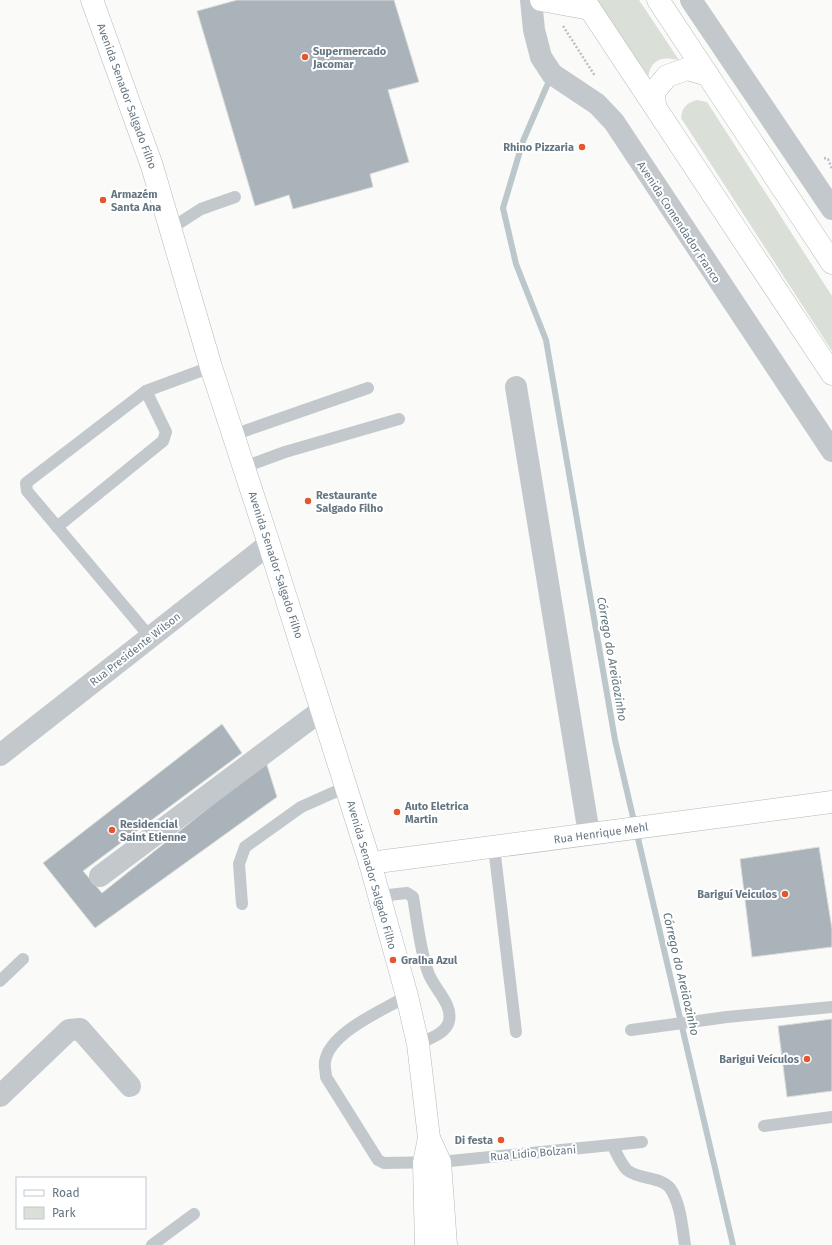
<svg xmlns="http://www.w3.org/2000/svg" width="832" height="1245" font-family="'Fira Sans',sans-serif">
  <rect width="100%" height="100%" fill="#fafaf8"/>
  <g fill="#dadfd7">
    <path d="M 596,0 L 639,0 L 679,60 C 661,56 651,59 648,78 Z"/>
    <path d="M 697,100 L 707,102 L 832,296 L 832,351 L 681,118 C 682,107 687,103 697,100 Z"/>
  </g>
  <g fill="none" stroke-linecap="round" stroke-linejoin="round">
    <path stroke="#bbc7cb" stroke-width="6" d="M 549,81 L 523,141 L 503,208 L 516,264 L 546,340 L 615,740 L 733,1245"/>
  </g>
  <g fill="#aab3b9" stroke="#dcdcda">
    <path d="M 237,0 L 394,0 L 419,82 L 388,90 L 409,162 L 370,174 L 373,187 L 293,209 L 289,195 L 255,206 L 197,11 Z"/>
    <path d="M 222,724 L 242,753 L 83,871 L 102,893 L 266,762 L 277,797 L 95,928 L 43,863 Z"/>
    <path d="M 819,847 L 832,929 L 832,947 L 752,957 L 740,859 Z"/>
    <path d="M 832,1019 L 832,1091 L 787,1097 L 778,1026 Z"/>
  </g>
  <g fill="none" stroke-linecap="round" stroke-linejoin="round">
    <g stroke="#b3babf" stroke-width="23">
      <g id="secondary">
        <path d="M 92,0 L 152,166 L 211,367 L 269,544 L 370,863 L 407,996 L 418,1044 L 429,1138 L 440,1162 L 446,1245"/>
        <path d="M 370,863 L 832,802"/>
        <path d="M 426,1245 L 424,1163 L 429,1138"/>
      </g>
    </g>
    <g stroke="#b4b9bd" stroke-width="23">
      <g id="trunk">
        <path d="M 541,0 L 590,9"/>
        <path d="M 584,0 L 832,374"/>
        <path d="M 658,0 L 832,263"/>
        <path d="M 655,106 L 654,92 L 667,76 L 687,69 L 708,75"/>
      </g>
    </g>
    <g stroke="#bbbfc2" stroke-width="2.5" stroke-dasharray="2 2" stroke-linecap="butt">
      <path d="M 563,26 L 595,76"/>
      <path d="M 824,158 L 828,159 L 832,169"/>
    </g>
    <g stroke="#c3c8cc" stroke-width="12">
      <path d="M 170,229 L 201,209 L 235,197"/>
      <path d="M 233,435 L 368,388"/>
      <path d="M 244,467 L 285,452 L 399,419"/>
      <path d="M 57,527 L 163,441 L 166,432 L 146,391"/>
      <path d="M 150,637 L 27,491 L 26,483 L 146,391 L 211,367"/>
      <path d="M 494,847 L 516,1032"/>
      <path d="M 379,896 L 407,893 L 413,897 C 417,920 420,950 428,972 C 433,988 453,1003 449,1021 C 446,1034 428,1039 418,1044"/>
      <path d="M 242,904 L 239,864 L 245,847 L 301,807 L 346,787"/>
      <path d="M 0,981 L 23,959"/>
      <path d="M 407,996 C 384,1010 329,1032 325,1062 C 324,1066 326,1072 326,1077 L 378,1160 L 384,1163 L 440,1162 L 642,1142"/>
      <path d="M 631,1030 L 727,1017 L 832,1007"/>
      <path d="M 764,1126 L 832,1117"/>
      <path d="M 613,1146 C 617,1154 621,1164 627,1170 C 639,1180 660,1176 670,1188 C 681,1204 682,1227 685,1245"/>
      <path d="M 152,1245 L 194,1214"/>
    </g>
    <g stroke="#c3c8cc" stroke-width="22">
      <path d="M 531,0 L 534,30 L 541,57 L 552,74 L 597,104 L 614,122 L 832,451"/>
      <path d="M 516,387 L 589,834"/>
      <path d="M 0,755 L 269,544"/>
      <path d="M 100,876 L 322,710"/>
      <path d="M 0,1096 L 69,1030 L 80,1029 L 130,1086"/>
    </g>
    <path stroke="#c3c8cc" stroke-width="22" d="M 691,0 L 832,209"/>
    <use href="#secondary" stroke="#fff" stroke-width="22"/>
    <use href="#trunk" stroke="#fff" stroke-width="22"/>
  </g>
  <g fill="#e4572e" stroke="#fff" stroke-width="1.5">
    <circle cx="305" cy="57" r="4"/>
    <circle cx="582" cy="147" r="4"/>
    <circle cx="103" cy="200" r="4"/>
    <circle cx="308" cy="501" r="4"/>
    <circle cx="397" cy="812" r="4"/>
    <circle cx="112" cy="830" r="4"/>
    <circle cx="785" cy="894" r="4"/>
    <circle cx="393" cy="960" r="4"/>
    <circle cx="807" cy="1059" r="4"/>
    <circle cx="501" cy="1140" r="4"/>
  </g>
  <g text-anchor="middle" stroke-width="4" stroke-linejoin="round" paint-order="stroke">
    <g font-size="11" font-weight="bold" fill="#657683" stroke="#fff" text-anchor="start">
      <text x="313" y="55">Supermercado<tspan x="313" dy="13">Jacomar</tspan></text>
      <text x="574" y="151" text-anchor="end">Rhino Pizzaria</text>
      <text x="111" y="198">Armazém<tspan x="111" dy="13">Santa Ana</tspan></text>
      <text x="316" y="499">Restaurante<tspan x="316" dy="13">Salgado Filho</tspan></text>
      <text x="405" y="810">Auto Eletrica<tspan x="405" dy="13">Martin</tspan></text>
      <text x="120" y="828">Residencial<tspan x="120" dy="13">Saint Etienne</tspan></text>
      <text x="777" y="898" text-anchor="end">Bariguí Veiculos</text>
      <text x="401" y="964">Gralha Azul</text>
      <text x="799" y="1063" text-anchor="end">Barigui Veículos</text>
      <text x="493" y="1144" text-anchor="end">Di festa</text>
    </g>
    <g font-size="11" fill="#657683" stroke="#fff">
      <text transform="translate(127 96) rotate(70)" y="4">Avenida Senador Salgado Filho</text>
      <text transform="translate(679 222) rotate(57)" y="4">Avenida Comendador Franco</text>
      <text transform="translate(276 565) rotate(72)" y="4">Avenida Senador Salgado Filho</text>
      <text transform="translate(135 649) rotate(-38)" y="4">Rua Presidente Wilson</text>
      <text transform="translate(601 833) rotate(-8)" y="4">Rua Henrique Mehl</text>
      <text transform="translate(372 875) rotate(74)" y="4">Avenida Senador Salgado Filho</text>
      <text transform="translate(533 1153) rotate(-5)" y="4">Rua Lídio Bolzani</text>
    </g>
    <g font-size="12" font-style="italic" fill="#60757c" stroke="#fff">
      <text transform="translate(612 659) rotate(80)" y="4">Córrego do Areiãozinho</text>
      <text transform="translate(681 974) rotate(77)" y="4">Córrego do Areiãozinho</text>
    </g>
  </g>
  <rect x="16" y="1177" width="130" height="52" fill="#ffffff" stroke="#c1c8cd"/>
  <rect x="24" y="1190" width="20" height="6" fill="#ffffff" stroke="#c1c8cd"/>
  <text x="52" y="1197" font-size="12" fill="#657683">Road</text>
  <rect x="24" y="1207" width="20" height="12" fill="#dadfd7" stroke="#c1c8cd"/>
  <text x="52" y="1217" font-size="12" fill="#657683">Park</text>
</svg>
